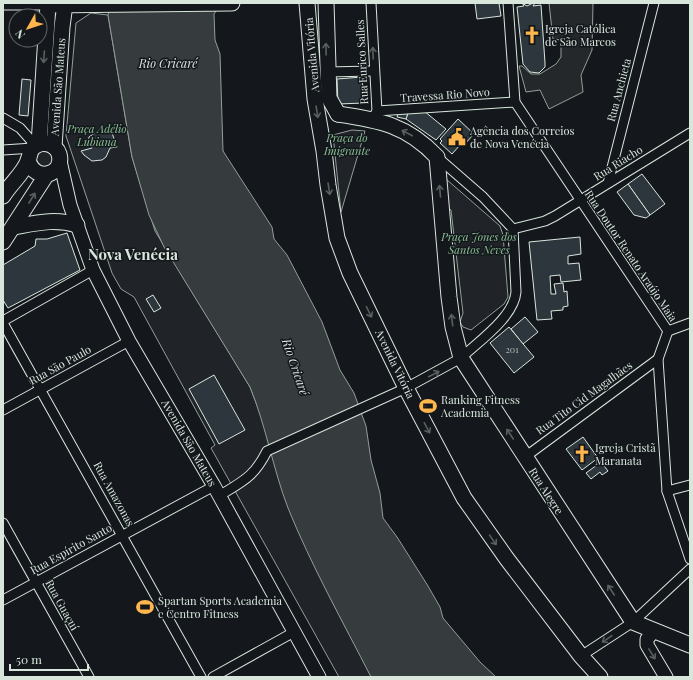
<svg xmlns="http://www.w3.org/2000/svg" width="693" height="680" font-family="'Playfair Display',serif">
  <rect width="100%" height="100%" fill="#14181c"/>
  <g fill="#202428" stroke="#939e99">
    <path d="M 91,13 L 108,15 L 132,157 L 155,231 L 250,387 L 333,603 L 372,677 L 339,677 L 211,448 L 215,445 L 134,297 L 121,289 L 112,273 L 66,136 L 76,23 Z"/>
    <path d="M 352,130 L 365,131 L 341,212 L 333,135 Z"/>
    <path d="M 45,148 L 54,157 L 50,167 L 40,168 L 34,154 Z"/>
    <path d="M 446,179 L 500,226 L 503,235 L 508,297 L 504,304 L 471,330 L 463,327 L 460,322 L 463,313 L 451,210 L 446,206 Z"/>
  </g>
  <path fill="#24282b" stroke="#939e99" d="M 549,3 L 593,3 L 592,50 L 581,75 L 583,92 L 549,109 L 540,90 L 526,92 L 519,66 L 522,66 L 531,74 L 540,74 L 556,64 L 561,57 L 561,40 L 553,39 Z"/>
  <path fill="#363b3e" stroke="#939e99" d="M 111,3 L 222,3 L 214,14 L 215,40 L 220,54 L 223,151 L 272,227 L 274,239 L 287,255 L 322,322 L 340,370 L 354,393 L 366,426 L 371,460 L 380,493 L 383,518 L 397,537 L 428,586 L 440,607 L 443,618 L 480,662 L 496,677 L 371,677 C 343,622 311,565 288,508 C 273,469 266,426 250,387 L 164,247 L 149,215 L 132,157 L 108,15 Z"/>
  <g fill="#2c363c" stroke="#d8e6dc">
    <path d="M 475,3 L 499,3 L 501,16 L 477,19 Z"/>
    <path d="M 522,3 L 527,6 L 533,3 L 535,3 L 533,6 L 541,5 L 545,63 L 545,67 L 539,73 L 530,72 L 523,64 L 517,7 L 524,6 Z"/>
    <path d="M 362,77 L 364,103 L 338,104 L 337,79 Z"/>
    <path d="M 22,79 L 31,80 L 28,116 L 19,115 Z"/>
    <path d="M 424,111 L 446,129 L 436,140 L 406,119 L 408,113 Z"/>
    <path d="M 398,113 L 408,113 L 406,119 L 397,117 Z"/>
    <path d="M 458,119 L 474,134 L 462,147 L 460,145 L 452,154 L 440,143 L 442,141 L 440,139 Z"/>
    <path d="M 100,129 L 112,133 L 117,147 L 110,148 L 106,157 L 102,160 L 92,161 L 84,155 L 81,151 L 92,148 L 90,141 L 88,141 L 89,137 Z"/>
    <path d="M 642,174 L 665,204 L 650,215 L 628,184 Z"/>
    <path d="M 628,184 L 650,215 L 646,218 L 634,215 L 617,192 Z"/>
    <path d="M 67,233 L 80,270 L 8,308 L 3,300 L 3,265 L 35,246 L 36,239 L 47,239 Z"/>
    <path d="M 580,237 L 581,254 L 568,256 L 568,264 L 579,263 L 581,280 L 561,282 L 560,275 L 550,276 L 551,294 L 556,294 L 554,284 L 563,283 L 564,292 L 567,291 L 568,306 L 563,307 L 563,310 L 551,311 L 552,319 L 537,320 L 529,242 Z"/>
    <path d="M 153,295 L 161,308 L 154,312 L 146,299 Z"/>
    <path d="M 525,317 L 538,332 L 523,344 L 511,329 Z"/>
    <path d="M 509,327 L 534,357 L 514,373 L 490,343 Z"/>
    <path d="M 214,375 L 245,430 L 219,444 L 189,389 Z"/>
    <path d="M 583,437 L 598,458 L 582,470 L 566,449 Z"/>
    <path d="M 601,462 L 608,471 L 602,475 L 600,472 L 591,479 L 586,473 Z"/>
  </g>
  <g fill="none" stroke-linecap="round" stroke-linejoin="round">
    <g stroke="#d8e6dc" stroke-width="11">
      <g id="street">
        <path d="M 371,3 L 377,111 L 374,116"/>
        <path d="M 508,3 L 515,102 L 668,331"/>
        <path d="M 3,5 L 48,5 L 48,3"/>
        <path d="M 327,72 L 373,71"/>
        <path d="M 377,111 L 515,102"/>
        <path d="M 3,118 L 20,128 L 36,146"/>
        <path d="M 3,150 L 33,148"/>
        <path d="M 608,183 L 654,3"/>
        <path d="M 513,229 L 545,221 L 555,216 L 690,133"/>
        <path d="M 3,321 L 93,270"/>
        <path d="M 3,323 L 201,677"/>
        <path d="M 668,331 L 658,359 L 667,491 L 690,559"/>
        <path d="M 668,331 L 690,323"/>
        <path d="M 3,410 L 129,341"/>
        <path d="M 525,457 L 658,359"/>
        <path d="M 667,491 L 690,485"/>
        <path d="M 219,496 C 243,481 254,477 267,451 L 406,388 L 461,358 C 479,341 514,317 516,292 L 513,229 L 483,197 L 437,157"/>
        <path d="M 3,523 L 89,677"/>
        <path d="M 3,600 L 214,486"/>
        <path d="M 581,656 L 633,622 L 690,569"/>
        <path d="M 213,677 L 294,632"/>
      </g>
    </g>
    <g stroke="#d8e6dc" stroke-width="15">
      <g id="secondary">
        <path d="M 60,161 L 70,205 L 93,270 L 129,341 L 214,486 L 319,677"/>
        <path d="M 654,631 L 647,639 L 647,645 L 666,677"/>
      </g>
    </g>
    <g stroke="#d8e6dc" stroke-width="17">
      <g id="primary">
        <path d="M 307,3 L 315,99 L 324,151 L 328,185 L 337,238 L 350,273 L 406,388 L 464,498 L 507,559 L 581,656 L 600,677"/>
        <path d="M 326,3 L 329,98 L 338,114"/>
        <path d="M 338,114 C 379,120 407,125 437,157 L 449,297 L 453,327 L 461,358 L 633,622 L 690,645"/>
        <path d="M 39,144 L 48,5 L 232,3"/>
        <path d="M 54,147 L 62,27 L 65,4"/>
        <path d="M 3,196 C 10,184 23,174 28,161 C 30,156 29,151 34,147 C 42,140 56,144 59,154 C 65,175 35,184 28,160"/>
        <path d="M 14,227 C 36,223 55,218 77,225"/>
        <path d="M 3,242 L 47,174"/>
      </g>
    </g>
    <use href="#street" stroke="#14181c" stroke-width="9"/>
    <use href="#secondary" stroke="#14181c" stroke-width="13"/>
    <use href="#primary" stroke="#14181c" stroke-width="15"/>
  </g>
  <defs><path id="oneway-shaft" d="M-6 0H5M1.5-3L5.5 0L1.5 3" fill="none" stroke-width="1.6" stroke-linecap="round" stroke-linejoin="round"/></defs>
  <g stroke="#59605f">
    <use href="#oneway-shaft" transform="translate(326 49) rotate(-91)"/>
    <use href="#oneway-shaft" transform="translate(373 53) rotate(-92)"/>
    <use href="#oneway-shaft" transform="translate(44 57) rotate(94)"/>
    <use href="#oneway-shaft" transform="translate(317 112) rotate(81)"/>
    <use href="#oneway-shaft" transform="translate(407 133) rotate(-152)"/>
    <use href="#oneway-shaft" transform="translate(329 189) rotate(81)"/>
    <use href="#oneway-shaft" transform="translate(440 191) rotate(-95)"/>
    <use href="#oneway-shaft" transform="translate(32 198) rotate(-58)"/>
    <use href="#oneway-shaft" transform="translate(369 312) rotate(64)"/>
    <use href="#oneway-shaft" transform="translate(452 320) rotate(-97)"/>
    <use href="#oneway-shaft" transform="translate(434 374) rotate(-27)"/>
    <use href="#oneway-shaft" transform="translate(427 428) rotate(62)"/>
    <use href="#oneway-shaft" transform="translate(510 434) rotate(-123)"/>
    <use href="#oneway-shaft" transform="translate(493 540) rotate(55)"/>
    <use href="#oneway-shaft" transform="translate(611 590) rotate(-123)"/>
    <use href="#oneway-shaft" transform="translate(607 639) rotate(146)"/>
    <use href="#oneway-shaft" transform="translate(652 654) rotate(58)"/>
  </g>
  <defs>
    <g id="church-bare" transform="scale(1.38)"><path d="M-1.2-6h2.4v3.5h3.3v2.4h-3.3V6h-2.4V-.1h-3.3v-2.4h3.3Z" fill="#ffb74d" stroke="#14181c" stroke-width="2.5" paint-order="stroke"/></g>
    <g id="civic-bare" transform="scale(1.38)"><path d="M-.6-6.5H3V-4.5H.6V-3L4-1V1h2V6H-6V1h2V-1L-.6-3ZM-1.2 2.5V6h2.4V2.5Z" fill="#ffb74d" stroke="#14181c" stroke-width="2.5" paint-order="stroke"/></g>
    <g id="stadium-bare" transform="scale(1.38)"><path d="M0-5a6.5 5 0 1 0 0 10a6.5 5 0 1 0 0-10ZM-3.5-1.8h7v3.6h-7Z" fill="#ffb74d" stroke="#14181c" stroke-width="2.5" paint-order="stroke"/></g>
  </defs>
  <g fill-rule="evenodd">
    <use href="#church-bare" x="532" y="35"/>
    <use href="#civic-bare" x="457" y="137"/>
    <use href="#stadium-bare" x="428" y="406"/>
    <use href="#church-bare" x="582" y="454"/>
    <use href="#stadium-bare" x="145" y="607"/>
  </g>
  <g text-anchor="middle" stroke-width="3" stroke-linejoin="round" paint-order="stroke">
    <g font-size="9" fill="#adbab4">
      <text x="512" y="353">201</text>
    </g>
    <g font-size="11" fill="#d8e6dc" stroke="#14181c" text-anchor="start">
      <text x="545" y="33">Igreja Católica<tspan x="545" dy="13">de São Marcos</tspan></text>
      <text x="470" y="135">Agência dos Correios<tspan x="470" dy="13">de Nova Venécia</tspan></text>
      <text x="441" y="404">Ranking Fitness<tspan x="441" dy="13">Academia</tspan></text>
      <text x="595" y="452">Igreja Cristã<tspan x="595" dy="13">Maranata</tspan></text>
      <text x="158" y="605">Spartan Sports Academia<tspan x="158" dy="13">e Centro Fitness</tspan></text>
    </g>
    <g font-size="11" fill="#d8e6dc" stroke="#14181c">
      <text transform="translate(312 55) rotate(-95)" y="4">Avenida Vitória</text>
      <text transform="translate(362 62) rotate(-93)" y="4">Rua Eurico Salles</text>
      <text transform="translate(58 87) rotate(-86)" y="4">Avenida São Mateus</text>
      <text transform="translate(619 90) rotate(-75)" y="4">Rua Anchieta</text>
      <text transform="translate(445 95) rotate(-4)" y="4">Travessa Rio Novo</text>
      <text transform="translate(618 163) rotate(-32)" y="4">Rua Riacho</text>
      <text transform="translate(631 256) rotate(56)" y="4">Rua Doutor Renato Araújo Maia</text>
      <text transform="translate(395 364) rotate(64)" y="4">Avenida Vitória</text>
      <text transform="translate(60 365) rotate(-29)" y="4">Rua São Paulo</text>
      <text transform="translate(584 398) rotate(-36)" y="4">Rua Tito Cid Magalhães</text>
      <text transform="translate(189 443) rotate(60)" y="4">Avenida São Mateus</text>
      <text transform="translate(546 491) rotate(57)" y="4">Rua Alegre</text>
      <text transform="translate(114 494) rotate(61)" y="4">Rua Amazonas</text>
      <text transform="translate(71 549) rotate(-29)" y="4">Rua Espírito Santo</text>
      <text transform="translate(62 605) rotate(61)" y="4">Rua Guaçuí</text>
    </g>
    <g font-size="11" font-style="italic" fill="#8ac095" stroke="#14181c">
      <text x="97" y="133">Praça Adélio<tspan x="97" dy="13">Lubiana</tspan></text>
      <text x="347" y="142">Praça do<tspan x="347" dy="13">Imigrante</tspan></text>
      <text x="479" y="241">Praça Jones dos<tspan x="479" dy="13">Santos Neves</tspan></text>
    </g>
    <g font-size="12" font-style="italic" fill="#d8e6dc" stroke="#14181c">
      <text x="168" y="68">Rio Cricaré</text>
      <text transform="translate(295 367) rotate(71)" y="4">Rio Cricaré</text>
    </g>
    <g font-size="15" font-weight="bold" fill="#d8e6dc" stroke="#14181c">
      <text x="133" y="260">Nova Venécia</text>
    </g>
  </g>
  <rect width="693" height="680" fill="none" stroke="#d8e6dc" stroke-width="8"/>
  <g transform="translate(28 28) rotate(231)"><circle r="19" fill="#14181c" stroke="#626a69"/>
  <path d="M0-3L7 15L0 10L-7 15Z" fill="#ffb74d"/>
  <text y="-6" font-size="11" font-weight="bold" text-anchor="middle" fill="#d8e6dc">N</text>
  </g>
  <path d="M10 664v6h78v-6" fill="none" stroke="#d8e6dc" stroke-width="2"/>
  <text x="16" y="664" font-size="12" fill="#d8e6dc" stroke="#14181c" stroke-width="3" paint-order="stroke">50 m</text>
</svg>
